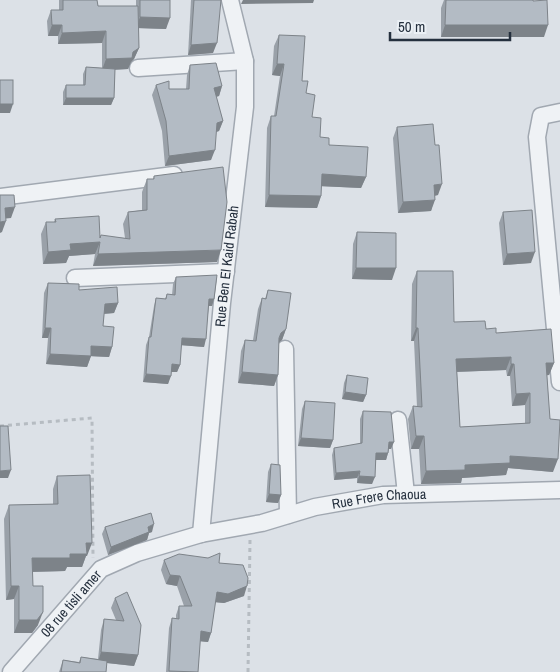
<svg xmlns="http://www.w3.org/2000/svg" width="560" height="672" font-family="'Archivo Narrow',sans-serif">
  <rect width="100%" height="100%" fill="#dce1e7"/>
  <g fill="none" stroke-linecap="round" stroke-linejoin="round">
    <g stroke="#a1a8b1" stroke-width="19">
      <g id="street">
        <path d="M 138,68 L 245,61"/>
        <path d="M 560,112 L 541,116 L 537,137 L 560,382"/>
        <path d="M 0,197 L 174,175"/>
        <path d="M 75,278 L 226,272"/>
        <path d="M 285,349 L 288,515"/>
        <path d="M 398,420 L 406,494"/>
        <path id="s1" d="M 201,534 L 222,303 L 245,107 L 245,61 L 230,0"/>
        <path id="s2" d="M 11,672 L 101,569 L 137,553 L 201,534 L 262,523 L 315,507 L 383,495 L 560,490"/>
      </g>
    </g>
    <g stroke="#b6bcc2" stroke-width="3" stroke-dasharray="4 4" stroke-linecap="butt">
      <path d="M 0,426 L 92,418 L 93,558"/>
      <path d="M 248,672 L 250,540"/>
    </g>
    <use href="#street" stroke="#eff2f5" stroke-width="16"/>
  </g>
  <g fill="#9aa1a9" fill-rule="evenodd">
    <path d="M 59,0 L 97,0 L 98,6 L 136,6 L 136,0 L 170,0 L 166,29 L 138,28 L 139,48 L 134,59 L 131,62 L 128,69 L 115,70 L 114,98 L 111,105 L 63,105 L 63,92 L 66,85 L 83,85 L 83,74 L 86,67 L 102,68 L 102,43 L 58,44 L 58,36 L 48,36 L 47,21 L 51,10 L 59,10 Z"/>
    <path d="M 191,0 L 221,0 L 213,53 L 188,55 Z"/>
    <path d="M 444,0 L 533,0 L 544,37 L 441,37 L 441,8 Z"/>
    <path d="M 279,35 L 302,81 L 312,117 L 320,137 L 366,177 L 361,188 L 321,186 L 321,196 L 317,208 L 265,207 L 267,128 L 271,116 L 274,116 L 280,76 L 272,75 L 274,46 Z"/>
    <path d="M 190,65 L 222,86 L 219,96 L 216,97 L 223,121 L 219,131 L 216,132 L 211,160 L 165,166 L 162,131 L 152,95 L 156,85 L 169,89 L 186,89 L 187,75 Z"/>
    <path d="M 397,127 L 438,195 L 435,196 L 431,211 L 398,213 L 393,138 Z"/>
    <path d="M 154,176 L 217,262 L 93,266 L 95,254 L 69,256 L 66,263 L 43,264 L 41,234 L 46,222 L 54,222 L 55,219 L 100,236 L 125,238 L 123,224 L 128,212 L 142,210 L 142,192 L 147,179 L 153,179 Z"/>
    <path d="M 503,212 L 531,263 L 503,265 L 499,223 Z"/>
    <path d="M 357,232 L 392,280 L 352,279 L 353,244 Z"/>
    <path d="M 417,271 L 454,322 L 486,329 L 554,363 L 549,375 L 547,375 L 553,472 L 508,468 L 506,475 L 462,478 L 461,483 L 421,484 L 419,449 L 411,449 L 408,419 L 413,406 L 417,407 L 414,341 L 411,341 L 412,284 ZM 506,370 L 507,376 L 510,376 L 512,406 L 525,405 L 525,423 L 460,427 L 457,372 Z"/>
    <path d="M 176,277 L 214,299 L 212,306 L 209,306 L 204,347 L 181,345 L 180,365 L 177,372 L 171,372 L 168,384 L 143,382 L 146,345 L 149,337 L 154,306 L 156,298 L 165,299 L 167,294 L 172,295 L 173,284 Z"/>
    <path d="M 48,283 L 79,290 L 118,303 L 114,313 L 104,314 L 103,326 L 112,347 L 109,357 L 91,356 L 87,367 L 46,364 L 48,338 L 42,338 L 44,293 Z"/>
    <path d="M 268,290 L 286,329 L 282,340 L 279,342 L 278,375 L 274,386 L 238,383 L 241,351 L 245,340 L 253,340 L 258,309 L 262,298 L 265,299 Z"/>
    <path d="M 347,375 L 366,395 L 363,402 L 342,399 L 344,383 Z"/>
    <path d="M 305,401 L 333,440 L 330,448 L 298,446 L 302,409 Z"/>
    <path d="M 363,411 L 391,449 L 389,449 L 388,453 L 386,460 L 376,460 L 372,484 L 357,483 L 357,478 L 334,480 L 332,455 L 334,448 L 360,444 L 360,419 Z"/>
    <path d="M 271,464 L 281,495 L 278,503 L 266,502 L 268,472 Z"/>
    <path d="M 57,476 L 87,556 L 86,556 L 82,567 L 67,567 L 65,571 L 32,572 L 33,586 L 38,625 L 32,633 L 14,633 L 14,599 L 6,600 L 4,519 L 9,505 L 53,504 L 53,489 Z"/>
    <path d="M 105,527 L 152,532 L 149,533 L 147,540 L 108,555 L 102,534 Z"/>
    <path d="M 164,560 L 219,563 L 244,596 L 224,603 L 215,602 L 211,633 L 208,642 L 200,641 L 198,672 L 166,672 L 169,628 L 172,618 L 176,618 L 176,615 L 179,606 L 184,606 L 177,586 L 166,584 L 161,570 Z"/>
    <path d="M 115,598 L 138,655 L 134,666 L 107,663 L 106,672 L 59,672 L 63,660 L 79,662 L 81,657 L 98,659 L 101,630 L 104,619 L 116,620 L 111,608 Z"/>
  </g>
  <g fill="#7d8389">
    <path d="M 243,0 L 314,0 L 313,3 L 241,4 Z"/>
    <path d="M 140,17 L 170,18 L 166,29 L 136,28 Z"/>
    <path d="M 52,25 L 62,25 L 58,36 L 48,36 Z"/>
    <path d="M 445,25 L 548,25 L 544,37 L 441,37 Z"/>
    <path d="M 106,31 L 102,43 L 58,44 L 62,33 Z"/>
    <path d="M 217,43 L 213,53 L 188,55 L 191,45 Z"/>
    <path d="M 139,48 L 134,59 L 131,62 L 128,69 L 102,70 L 106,59 L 133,52 Z"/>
    <path d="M 277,64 L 284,64 L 280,76 L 272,75 Z"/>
    <path d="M 222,86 L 219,96 L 210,98 L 214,88 Z"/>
    <path d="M 66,98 L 114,98 L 111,105 L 63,105 Z"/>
    <path d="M 0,104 L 13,104 L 10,113 L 0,113 Z"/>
    <path d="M 223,121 L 219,131 L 213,133 L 217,123 Z"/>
    <path d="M 215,150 L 211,160 L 165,166 L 169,156 Z"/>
    <path d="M 322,174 L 366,177 L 361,188 L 317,186 Z"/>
    <path d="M 442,184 L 438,195 L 430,196 L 434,185 Z"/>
    <path d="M 269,195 L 321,196 L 317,208 L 265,207 Z"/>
    <path d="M 435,200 L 431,211 L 398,213 L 403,202 Z"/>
    <path d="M 15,207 L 11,218 L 1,219 L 5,208 Z"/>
    <path d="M 6,221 L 2,232 L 0,233 L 0,222 Z"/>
    <path d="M 100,242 L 95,254 L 69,256 L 66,263 L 43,264 L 48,252 L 70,244 Z"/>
    <path d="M 221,250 L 217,262 L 93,266 L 98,254 Z"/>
    <path d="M 535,252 L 531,263 L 503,265 L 507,254 Z"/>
    <path d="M 356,268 L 396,268 L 392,280 L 352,279 Z"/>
    <path d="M 209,299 L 214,299 L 212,306 L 206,306 Z"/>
    <path d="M 118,303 L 114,313 L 101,314 L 105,304 Z"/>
    <path d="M 45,328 L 51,328 L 48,338 L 42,338 Z"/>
    <path d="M 416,328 L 418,328 L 414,341 L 411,341 Z"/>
    <path d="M 286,329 L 282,340 L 277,344 L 281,333 Z"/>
    <path d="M 182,338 L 206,339 L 204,347 L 179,345 Z"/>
    <path d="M 91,346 L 112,347 L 109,357 L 87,356 Z"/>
    <path d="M 50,354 L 91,356 L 87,367 L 46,364 Z"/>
    <path d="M 511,357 L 506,370 L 452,372 L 456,359 Z"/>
    <path d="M 546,363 L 554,363 L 549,375 L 542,376 Z"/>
    <path d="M 172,364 L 180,365 L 177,372 L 169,372 Z"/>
    <path d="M 511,364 L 514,364 L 510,376 L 507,376 Z"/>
    <path d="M 242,372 L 278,375 L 274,386 L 238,383 Z"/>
    <path d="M 146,374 L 171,376 L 168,384 L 143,382 Z"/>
    <path d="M 345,392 L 366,395 L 363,402 L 342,399 Z"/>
    <path d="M 530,393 L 525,405 L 512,406 L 516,394 Z"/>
    <path d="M 416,436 L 424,436 L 419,449 L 411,449 Z"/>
    <path d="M 301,438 L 333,440 L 330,448 L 298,446 Z"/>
    <path d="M 389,442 L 394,442 L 391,449 L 386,449 Z"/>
    <path d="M 376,453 L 388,453 L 386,460 L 374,460 Z"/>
    <path d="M 510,456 L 558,459 L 553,472 L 508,468 L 506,475 L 462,478 L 461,483 L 421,484 L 426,471 L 465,465 Z"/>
    <path d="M 11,470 L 8,478 L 0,478 L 0,471 Z"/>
    <path d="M 360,471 L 357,478 L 334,480 L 336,473 Z"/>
    <path d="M 359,476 L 375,477 L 372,484 L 357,483 Z"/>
    <path d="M 269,494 L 281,495 L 278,503 L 266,502 Z"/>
    <path d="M 154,524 L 152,532 L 149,533 L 147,540 L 108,555 L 111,547 L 148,527 Z"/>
    <path d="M 86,543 L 92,543 L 87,556 L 86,556 L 82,567 L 67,567 L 65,571 L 27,572 L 32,558 L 70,554 Z"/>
    <path d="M 170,575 L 180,576 L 177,586 L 166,584 Z"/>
    <path d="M 11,586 L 19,586 L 14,599 L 6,600 Z"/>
    <path d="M 247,586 L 244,596 L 224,603 L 213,602 L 217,592 Z"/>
    <path d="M 43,612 L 38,625 L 32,633 L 14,633 L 19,620 Z"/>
    <path d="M 201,631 L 211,633 L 208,642 L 197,641 Z"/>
    <path d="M 101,652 L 138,655 L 134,666 L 98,662 Z"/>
  </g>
  <g fill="#b3bbc4" stroke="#7d8389" fill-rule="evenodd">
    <path d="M 63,0 L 97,0 L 98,6 L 138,6 L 139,48 L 133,52 L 132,58 L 106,59 L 106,31 L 62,33 L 62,25 L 52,25 L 51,10 L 63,10 Z"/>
    <path d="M 140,0 L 170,0 L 170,18 L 140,17 Z"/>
    <path d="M 194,0 L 221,0 L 217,43 L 191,45 Z"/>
    <path d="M 446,0 L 533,0 L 533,1 L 547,0 L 548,25 L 445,25 Z"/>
    <path d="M 279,35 L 305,36 L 302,81 L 308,81 L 306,93 L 315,95 L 312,117 L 321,118 L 320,137 L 329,138 L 329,145 L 368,147 L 366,177 L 322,174 L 321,196 L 269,195 L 271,116 L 276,116 L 284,64 L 277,64 Z"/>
    <path d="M 216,63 L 222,86 L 214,88 L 223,121 L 217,123 L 215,150 L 169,156 L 166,121 L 156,85 L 169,81 L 169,89 L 189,89 L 190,65 Z"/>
    <path d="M 86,67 L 115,69 L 114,98 L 66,98 L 66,85 L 85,85 Z"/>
    <rect x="0" y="80" width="13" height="24"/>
    <path d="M 433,124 L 435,145 L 439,145 L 442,184 L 434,185 L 435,200 L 403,202 L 397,127 Z"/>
    <path d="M 223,167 L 227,202 L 221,250 L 98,254 L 100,242 L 70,244 L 71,250 L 48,252 L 46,222 L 56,222 L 55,219 L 99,216 L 100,238 L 101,235 L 130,239 L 128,212 L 147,210 L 147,179 L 154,179 L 154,176 Z"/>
    <path d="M 0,195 L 14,195 L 15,207 L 5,208 L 6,221 L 0,222 Z"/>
    <path d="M 532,210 L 535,252 L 507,254 L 503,212 Z"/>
    <path d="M 357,232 L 396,233 L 396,268 L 356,268 Z"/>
    <path d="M 417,271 L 453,271 L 454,322 L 485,321 L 486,329 L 496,328 L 496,333 L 551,329 L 554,363 L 546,363 L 550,419 L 560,420 L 558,459 L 510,456 L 510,463 L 465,465 L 465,470 L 426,471 L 424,436 L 416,436 L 413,406 L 422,407 L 418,328 L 416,328 ZM 511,357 L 511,364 L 514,364 L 516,394 L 530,393 L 530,423 L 460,427 L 456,359 Z"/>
    <path d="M 217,275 L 214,299 L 209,299 L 206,339 L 182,338 L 180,365 L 172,364 L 171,376 L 146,374 L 149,337 L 151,337 L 156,298 L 166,299 L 167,294 L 175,295 L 176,277 Z"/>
    <path d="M 48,283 L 79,284 L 79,290 L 117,287 L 118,303 L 105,304 L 103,326 L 114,327 L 112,347 L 91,346 L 91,356 L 50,354 L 51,328 L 45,328 Z"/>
    <path d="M 268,290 L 291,293 L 286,329 L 281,333 L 279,338 L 278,375 L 242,372 L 245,340 L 256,341 L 262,298 L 266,299 Z"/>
    <path d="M 347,375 L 368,378 L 366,395 L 345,392 Z"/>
    <path d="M 305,401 L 335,403 L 333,440 L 301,438 Z"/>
    <path d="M 363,411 L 391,412 L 394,442 L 389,442 L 388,453 L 376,453 L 375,477 L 359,476 L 360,471 L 336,473 L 334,448 L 362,443 Z"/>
    <path d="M 0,426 L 8,426 L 11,470 L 0,471 Z"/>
    <path d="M 271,464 L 280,465 L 281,495 L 269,494 Z"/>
    <path d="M 90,475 L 92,543 L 86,543 L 87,554 L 70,554 L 70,558 L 32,558 L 33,586 L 43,586 L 43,612 L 37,620 L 19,620 L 19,586 L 11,586 L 9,505 L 58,504 L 57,476 Z"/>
    <path d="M 151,513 L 154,524 L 148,527 L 149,532 L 111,547 L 105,527 Z"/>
    <path d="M 220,553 L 219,563 L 243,565 L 248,578 L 247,586 L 228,594 L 217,592 L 211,633 L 201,631 L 198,672 L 169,671 L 172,618 L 179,619 L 179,606 L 192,606 L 180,576 L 170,575 L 164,560 L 179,554 L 208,558 Z"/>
    <path d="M 127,592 L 141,625 L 138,655 L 101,652 L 104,619 L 124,621 L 115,598 Z"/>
    <path d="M 81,657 L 107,661 L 106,672 L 61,672 L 63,660 L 80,663 Z"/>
  </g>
  <g text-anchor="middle" stroke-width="4.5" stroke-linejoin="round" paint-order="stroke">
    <g font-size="14" fill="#25303e" stroke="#ebf0f5">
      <text dy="5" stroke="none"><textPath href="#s1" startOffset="269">Rue Ben El Kaid Rabah</textPath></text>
      <text dy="5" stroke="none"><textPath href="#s2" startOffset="425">Rue Frere Chaoua</textPath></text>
      <text dy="5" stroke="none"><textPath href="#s2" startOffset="91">08 rue tisli amer</textPath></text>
    </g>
  </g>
  <path d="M390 32v8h120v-8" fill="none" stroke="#25303e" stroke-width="2.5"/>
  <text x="398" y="32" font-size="15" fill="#25303e" stroke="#ebf0f5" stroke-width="4" paint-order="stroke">50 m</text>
</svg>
